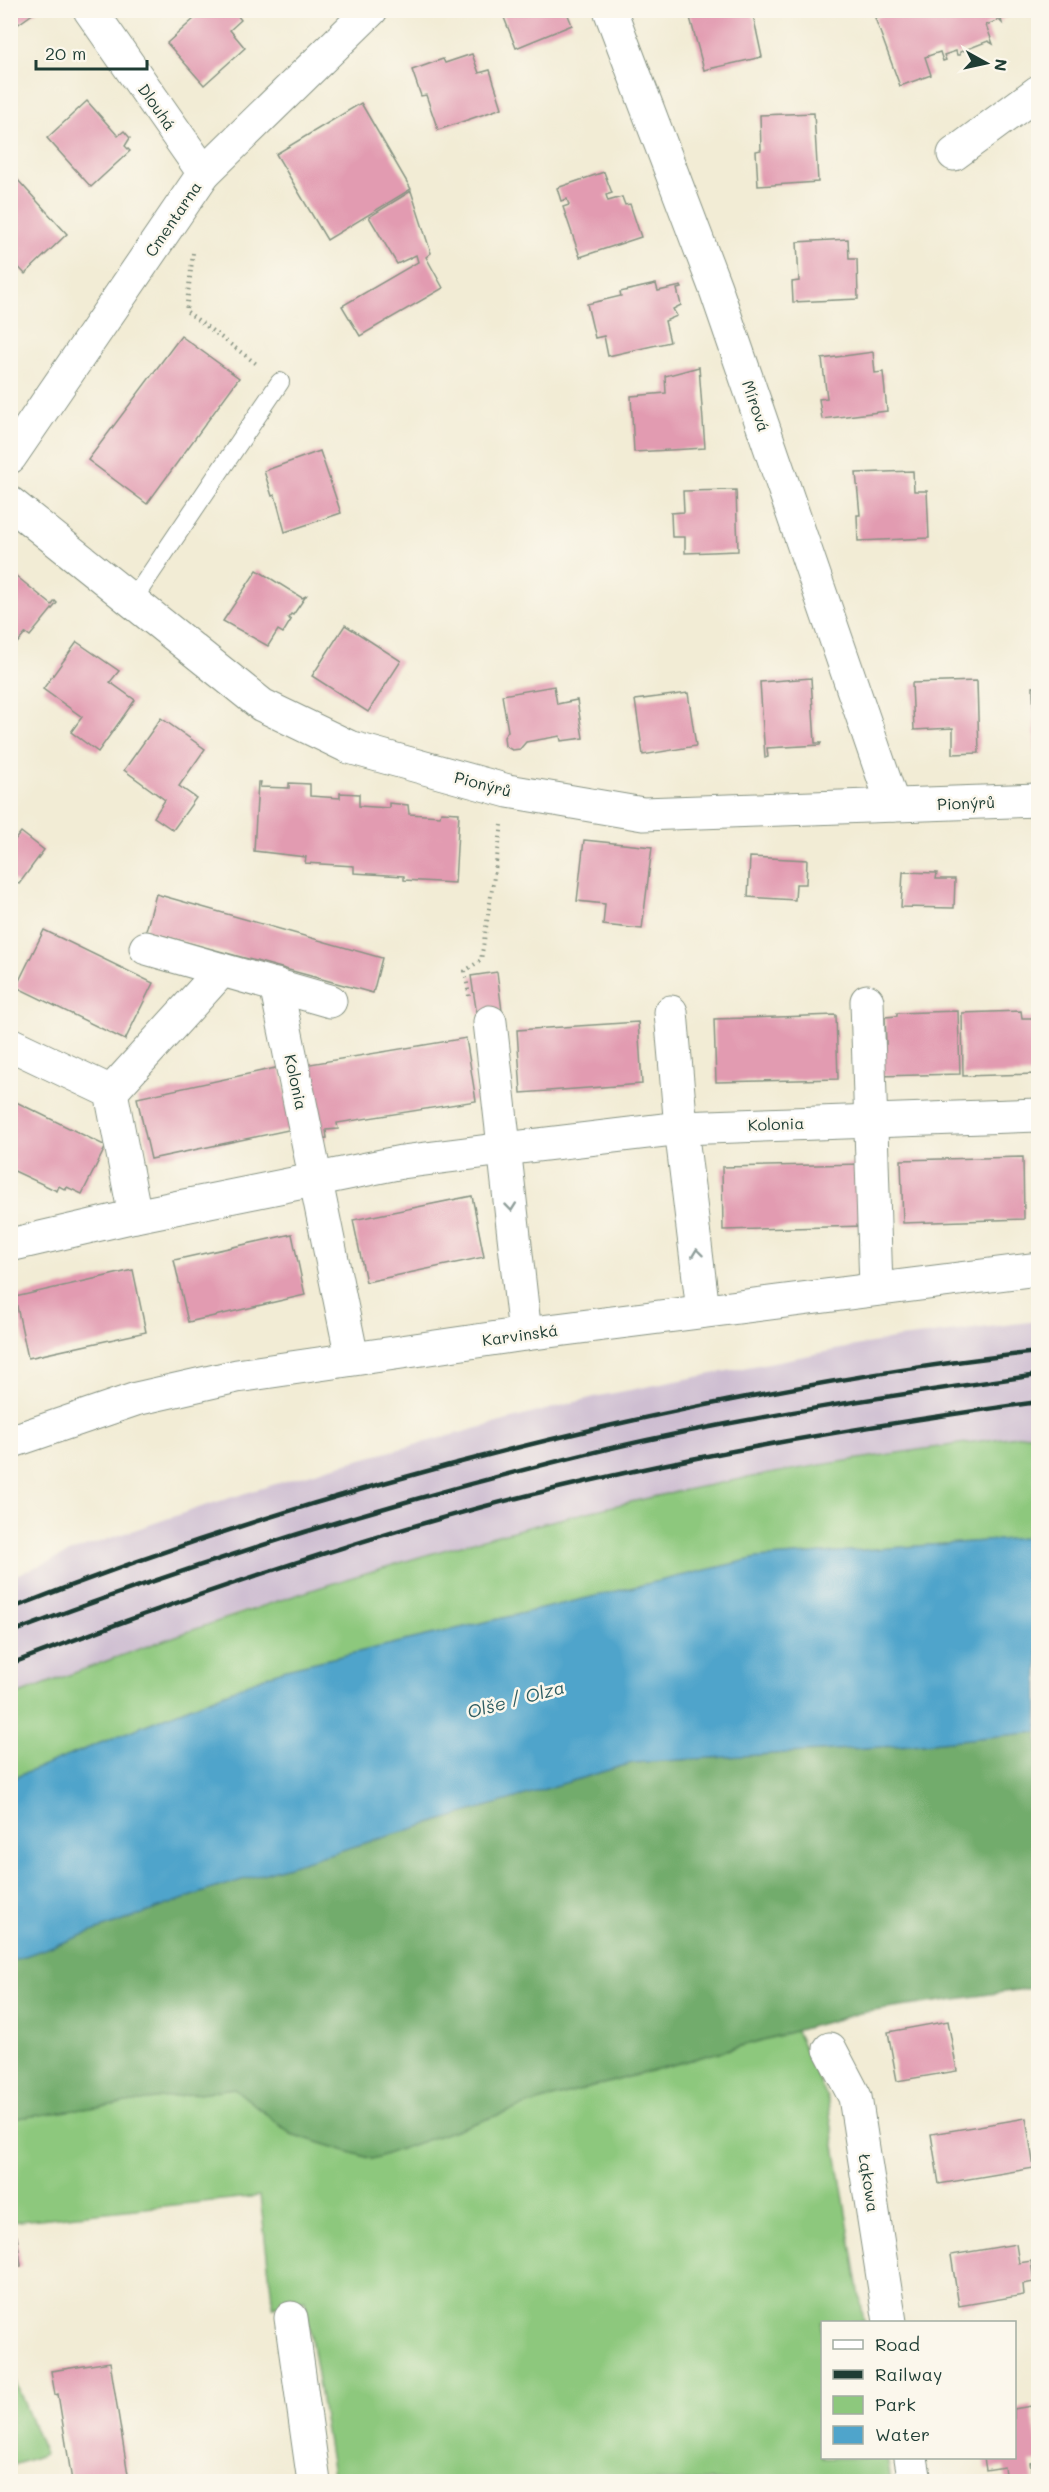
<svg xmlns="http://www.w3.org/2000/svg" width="1049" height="2492" font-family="Mali,sans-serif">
  <rect width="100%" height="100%" fill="#fbf7ec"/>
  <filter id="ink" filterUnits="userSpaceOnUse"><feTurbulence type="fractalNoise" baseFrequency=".0167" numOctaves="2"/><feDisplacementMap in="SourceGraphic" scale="12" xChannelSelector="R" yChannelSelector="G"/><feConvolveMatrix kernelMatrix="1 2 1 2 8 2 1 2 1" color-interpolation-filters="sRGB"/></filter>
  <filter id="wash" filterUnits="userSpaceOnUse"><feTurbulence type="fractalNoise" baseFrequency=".008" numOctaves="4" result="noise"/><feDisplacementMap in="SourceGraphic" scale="24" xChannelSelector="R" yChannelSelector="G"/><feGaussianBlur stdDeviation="1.35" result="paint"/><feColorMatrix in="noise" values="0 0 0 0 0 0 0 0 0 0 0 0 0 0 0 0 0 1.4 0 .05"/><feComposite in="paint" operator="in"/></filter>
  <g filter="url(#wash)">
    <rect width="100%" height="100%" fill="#f2ecd5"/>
    <path fill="#cebed1" d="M 1038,1321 L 1038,1433 L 766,1475 L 623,1504 L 489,1537 L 241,1612 L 11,1697 L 11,1577 L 79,1549 L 207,1505 L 328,1468 L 594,1397 L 892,1339 Z"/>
    <g fill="#8dc87d" stroke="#568258" stroke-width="1.5">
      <path d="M 1038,1433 L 1038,1537 L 757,1558 L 282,1670 L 11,1779 L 11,1697 C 210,1620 413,1552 622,1504 C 759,1472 899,1452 1038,1433 Z"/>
      <path d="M 796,2031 L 827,2097 L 864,2322 L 822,2322 L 822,2458 L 887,2458 L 891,2481 L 334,2481 L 305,2300 L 273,2307 L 260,2196 L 11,2222 L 10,2119 L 234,2088 L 291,2134 L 372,2159 L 527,2105 Z"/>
      <path d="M 10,2369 L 45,2454 L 11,2466 L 10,2466 Z"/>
    </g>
    <path fill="#72ac6c" stroke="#487450" stroke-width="1.5" d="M 1038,1732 L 1038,1987 L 860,2013 L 527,2105 L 372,2159 L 291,2134 L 234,2088 L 11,2119 L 11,1961 L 212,1889 L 632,1763 L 911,1745 Z"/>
    <path fill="#4fa4cb" stroke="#377080" stroke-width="1.5" d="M 1038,1537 L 1038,1732 L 911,1745 L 632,1763 L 212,1889 L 11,1961 L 11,1779 L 282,1670 L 757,1558 Z"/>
    <g id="blocks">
      <g fill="#e29bb1">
        <path d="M 10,10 L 38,10 L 10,30 Z"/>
        <path d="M 204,10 L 233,10 L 241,20 L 230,30 L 245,48 L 204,85 L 167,43 Z"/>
        <path d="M 501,10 L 566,10 L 572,25 L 516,48 Z"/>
        <path d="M 688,10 L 752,10 L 762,57 L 704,70 Z"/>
        <path d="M 895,10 L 1025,10 L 1025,11 L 1001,19 L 1002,23 L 999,20 L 986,25 L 993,44 L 988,41 L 960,52 L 960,55 L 957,55 L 956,51 L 944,55 L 946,60 L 943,61 L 940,52 L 925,57 L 931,75 L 900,86 L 875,18 Z"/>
        <path d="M 472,54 L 479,73 L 490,70 L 502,108 L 438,130 L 426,95 L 421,96 L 412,70 L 443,59 L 445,63 Z"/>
        <path d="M 87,101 L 118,136 L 124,131 L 130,138 L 125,146 L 130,151 L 91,187 L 47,138 Z"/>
        <path d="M 361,103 L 411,189 L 327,240 L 276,154 Z"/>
        <path d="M 814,113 L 818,182 L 758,186 L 756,151 L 761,150 L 760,115 Z"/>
        <path d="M 604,172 L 612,193 L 606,195 L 608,201 L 622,197 L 625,205 L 630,204 L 641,237 L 580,257 L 563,207 L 569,205 L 567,199 L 561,201 L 557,188 Z"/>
        <path d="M 16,178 L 67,234 L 25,274 L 10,258 L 10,183 Z"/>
        <path d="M 411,191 L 431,253 L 426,257 L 443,288 L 360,336 L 342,306 L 418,262 L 416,255 L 397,264 L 369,217 Z"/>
        <path d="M 848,239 L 849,259 L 857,259 L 858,299 L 793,302 L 792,282 L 799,281 L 797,242 Z"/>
        <path d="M 656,284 L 658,291 L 681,286 L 682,288 L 677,289 L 681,305 L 673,309 L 677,316 L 665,321 L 670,342 L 608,356 L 604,336 L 595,338 L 587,304 L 621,296 L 620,292 Z"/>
        <path d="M 181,336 L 239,378 L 147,504 L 88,460 Z"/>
        <path d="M 873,352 L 875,373 L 883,372 L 887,411 L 822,419 L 819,399 L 827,398 L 822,359 Z"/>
        <path d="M 699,367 L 705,448 L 634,452 L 631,396 L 666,393 L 665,376 Z"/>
        <path d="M 320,451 L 341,513 L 285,532 L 275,495 L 272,496 L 264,471 Z"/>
        <path d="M 913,471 L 914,491 L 927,491 L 929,538 L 858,541 L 857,515 L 860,515 L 856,473 Z"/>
        <path d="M 736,490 L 738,551 L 685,553 L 685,537 L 672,537 L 671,513 L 684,512 L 683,491 Z"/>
        <path d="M 257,570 L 302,598 L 306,596 L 293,615 L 291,614 L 288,618 L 291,620 L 283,633 L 278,630 L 268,646 L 223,621 Z"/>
        <path d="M 10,571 L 52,605 L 55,601 L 57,603 L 30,636 L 26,633 L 10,651 Z"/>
        <path d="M 345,625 L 401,661 L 368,712 L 312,676 Z"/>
        <path d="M 77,642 L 119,671 L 110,682 L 135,700 L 98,752 L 71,732 L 82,717 L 43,689 Z"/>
        <path d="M 811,678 L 815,743 L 821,743 L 820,745 L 767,748 L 768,757 L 765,758 L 760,682 Z"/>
        <path d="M 977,681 L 979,753 L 953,754 L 953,728 L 914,730 L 912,683 Z"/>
        <path d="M 554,686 L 557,704 L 577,700 L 583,738 L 561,741 L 560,736 L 526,742 L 520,749 L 512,750 L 505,746 L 504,737 L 508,731 L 502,695 Z"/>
        <path d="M 1033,687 L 1038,687 L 1038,752 L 1035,752 Z"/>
        <path d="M 688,693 L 696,746 L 643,755 L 635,700 Z"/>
        <path d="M 161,718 L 205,749 L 179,786 L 196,798 L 173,830 L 154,817 L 165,800 L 124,770 Z"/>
        <path d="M 258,782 L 261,782 L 260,787 L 289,788 L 289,783 L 310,784 L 310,796 L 340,798 L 340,793 L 359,794 L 359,806 L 389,808 L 389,803 L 408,805 L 409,814 L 440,816 L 441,812 L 459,813 L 455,883 L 404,880 L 404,876 L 354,873 L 354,866 L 305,863 L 306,857 L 254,851 Z"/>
        <path d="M 21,832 L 44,850 L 19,884 L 10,878 L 10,838 L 14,841 Z"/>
        <path d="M 584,840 L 652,847 L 642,929 L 603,925 L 605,904 L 577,901 Z"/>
        <path d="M 750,857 L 807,860 L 806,884 L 796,884 L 795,900 L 748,897 Z"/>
        <path d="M 903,872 L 937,873 L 936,879 L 955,879 L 954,908 L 901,907 Z"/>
        <path d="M 156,894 L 382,958 L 373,993 L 146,931 Z"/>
        <path d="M 44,930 L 153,983 L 125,1040 L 16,987 Z"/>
        <path d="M 497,972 L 502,1011 L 477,1015 L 471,976 Z"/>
        <path d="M 958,1011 L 960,1074 L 878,1076 L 878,1044 L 886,1044 L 885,1017 L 897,1016 L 897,1013 Z"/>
        <path d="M 1021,1011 L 1022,1018 L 1038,1018 L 1038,1074 L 963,1076 L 962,1013 Z"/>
        <path d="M 836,1015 L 838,1079 L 716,1082 L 714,1019 Z"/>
        <path d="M 638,1022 L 642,1084 L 521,1093 L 517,1030 Z"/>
        <path d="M 466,1038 L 476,1101 L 337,1123 L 338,1129 L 326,1130 L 327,1138 L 319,1139 L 304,1065 Z"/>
        <path d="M 280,1067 L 293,1129 L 151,1159 L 137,1098 Z"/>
        <path d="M 10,1099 L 106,1146 L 82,1194 L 67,1187 L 66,1190 L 59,1186 L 57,1191 L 10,1169 Z"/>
        <path d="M 1023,1157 L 1024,1219 L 903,1223 L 901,1160 Z"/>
        <path d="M 864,1164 L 863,1226 L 723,1230 L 722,1167 Z"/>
        <path d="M 472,1196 L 484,1257 L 366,1282 L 353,1220 Z"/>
        <path d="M 292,1234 L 305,1295 L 188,1322 L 174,1260 Z"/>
        <path d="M 133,1270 L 146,1332 L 28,1358 L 15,1297 Z"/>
        <path d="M 948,2021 L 957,2071 L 897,2081 L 888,2032 Z"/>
        <path d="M 1026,2118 L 1034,2168 L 939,2184 L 931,2134 Z"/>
        <path d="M 17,2236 L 21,2266 L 10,2268 L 10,2237 Z"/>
        <path d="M 1016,2244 L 1019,2263 L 1031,2261 L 1034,2282 L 1023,2284 L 1024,2295 L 959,2306 L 951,2255 Z"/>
        <path d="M 110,2362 L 129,2481 L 72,2481 L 58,2394 L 55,2395 L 51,2371 Z"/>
        <path d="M 1031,2406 L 1038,2449 L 1038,2462 L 1030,2463 L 1033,2481 L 1006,2481 L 1004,2467 L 986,2470 L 984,2458 L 1014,2458 L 1014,2409 Z"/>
      </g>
    </g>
  </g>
  <g filter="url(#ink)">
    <use href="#blocks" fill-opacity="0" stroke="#889484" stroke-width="1.5"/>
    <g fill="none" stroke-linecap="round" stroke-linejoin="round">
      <g stroke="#889484" stroke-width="20">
        <path id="service" d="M 132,601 L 280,382"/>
      </g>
      <g stroke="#889484" stroke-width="35">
        <g id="minor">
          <path d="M 90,10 L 204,173"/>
          <path d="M 610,10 L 715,287 L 893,805"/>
          <path d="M 954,154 L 1038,92"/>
          <path d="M 10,457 L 204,173 L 371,10"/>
          <path d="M 10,503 L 262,705 L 349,747 L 508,791 L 643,814 L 1038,800"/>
          <path d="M 146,948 L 330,1001"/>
          <path d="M 276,985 L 352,1358"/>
          <path d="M 867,1001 L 876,1288"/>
          <path d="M 671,1012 L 681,1128 L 703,1311"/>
          <path d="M 490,1022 L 525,1334"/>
          <path d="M 10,1044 L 111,1092 L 135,1216"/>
          <path d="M 111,1092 L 222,970"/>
          <path d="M 10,1245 L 135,1216 L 402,1162 L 504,1149 L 681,1128 L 1038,1115"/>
          <path d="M 830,2049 L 855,2097 L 890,2322"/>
          <path d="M 291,2318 L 314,2482"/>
          <path d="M 911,2458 L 915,2482"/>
        </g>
      </g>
      <g stroke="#889484" stroke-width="35">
        <path id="secondary" d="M 10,1442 L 136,1399 L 237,1376 L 525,1334 L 1038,1269"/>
      </g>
      <g stroke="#889484" stroke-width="4" stroke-dasharray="1.5 4.5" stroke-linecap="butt">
        <path d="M 193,253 L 186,311 L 258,365"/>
        <path d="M 469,996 L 465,971 L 481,960 L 502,825"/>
      </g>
      <use href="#service" stroke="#fff" stroke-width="18"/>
      <use href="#minor" stroke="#fff" stroke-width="33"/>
      <use href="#secondary" stroke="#fff" stroke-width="33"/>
      <g stroke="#1f3d34" stroke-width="4.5">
        <path d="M 10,1609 C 232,1521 463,1455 696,1407 C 810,1384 923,1364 1038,1352"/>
        <path d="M 10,1633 C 205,1559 404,1498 607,1449 C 749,1416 894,1395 1038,1375"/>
        <path d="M 10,1664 C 165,1605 322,1550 482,1507 C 665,1459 851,1428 1038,1402"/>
      </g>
    </g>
    <defs><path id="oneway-chevron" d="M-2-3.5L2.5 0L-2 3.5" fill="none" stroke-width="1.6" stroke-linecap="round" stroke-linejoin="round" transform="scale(1.5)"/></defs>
    <g stroke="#8f9e9a">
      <use href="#oneway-chevron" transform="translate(511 1207) rotate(84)"/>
      <use href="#oneway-chevron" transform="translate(697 1253) rotate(-97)"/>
    </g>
  </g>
  <g text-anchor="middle" stroke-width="5" stroke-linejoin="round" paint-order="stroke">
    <g font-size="16" fill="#1f3d34" stroke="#fbf7ec">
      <text transform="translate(157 107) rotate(55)" y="6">Dlouhá</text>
      <text transform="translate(173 219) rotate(-56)" y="6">Cmentarna</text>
      <text transform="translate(756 406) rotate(71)" y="6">Mírová</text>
      <text transform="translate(483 784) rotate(15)" y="6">Pionýrů</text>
      <text transform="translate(966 803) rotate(-2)" y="6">Pionýrů</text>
      <text transform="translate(296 1082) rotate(78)" y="6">Kolonia</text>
      <text transform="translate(776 1124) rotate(-2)" y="6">Kolonia</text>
      <text transform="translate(520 1335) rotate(-8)" y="6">Karvinská</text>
      <text transform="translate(869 2183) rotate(81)" y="6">Łąkowa</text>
    </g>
    <g font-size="18" font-style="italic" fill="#2d5c61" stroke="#fbf7ec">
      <text transform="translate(516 1700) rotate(-15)" y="6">Olše / Olza</text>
    </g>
  </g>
  <rect width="1049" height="2492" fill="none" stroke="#fbf7ec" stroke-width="36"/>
  <rect x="821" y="2321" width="195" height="138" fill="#fbf7ec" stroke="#a3ada2" stroke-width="1.5"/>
  <rect x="833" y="2340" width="30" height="9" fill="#ffffff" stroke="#a3ada2" stroke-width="1.5"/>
  <text x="875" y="2351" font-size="18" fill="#1f3d34">Road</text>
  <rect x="833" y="2370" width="30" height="9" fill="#1f3d34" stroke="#a3ada2" stroke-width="1.5"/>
  <text x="875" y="2381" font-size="18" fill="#1f3d34">Railway</text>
  <rect x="833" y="2396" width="30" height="18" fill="#8dc87d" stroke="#a3ada2" stroke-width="1.5"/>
  <text x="875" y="2411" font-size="18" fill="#1f3d34">Park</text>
  <rect x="833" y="2426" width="30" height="18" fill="#4fa4cb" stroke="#a3ada2" stroke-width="1.5"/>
  <text x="875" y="2441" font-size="18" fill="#1f3d34">Water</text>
  <g transform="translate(986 63) rotate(98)" stroke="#fbf7ec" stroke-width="4.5" paint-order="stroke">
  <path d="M0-4.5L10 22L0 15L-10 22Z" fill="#1f3d34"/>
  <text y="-9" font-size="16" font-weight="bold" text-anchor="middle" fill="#1f3d34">N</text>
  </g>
  <path d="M36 60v9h111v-9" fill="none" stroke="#1f3d34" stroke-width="3"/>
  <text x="45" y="60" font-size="18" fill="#1f3d34" stroke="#fbf7ec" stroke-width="4.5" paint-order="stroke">20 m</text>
</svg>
